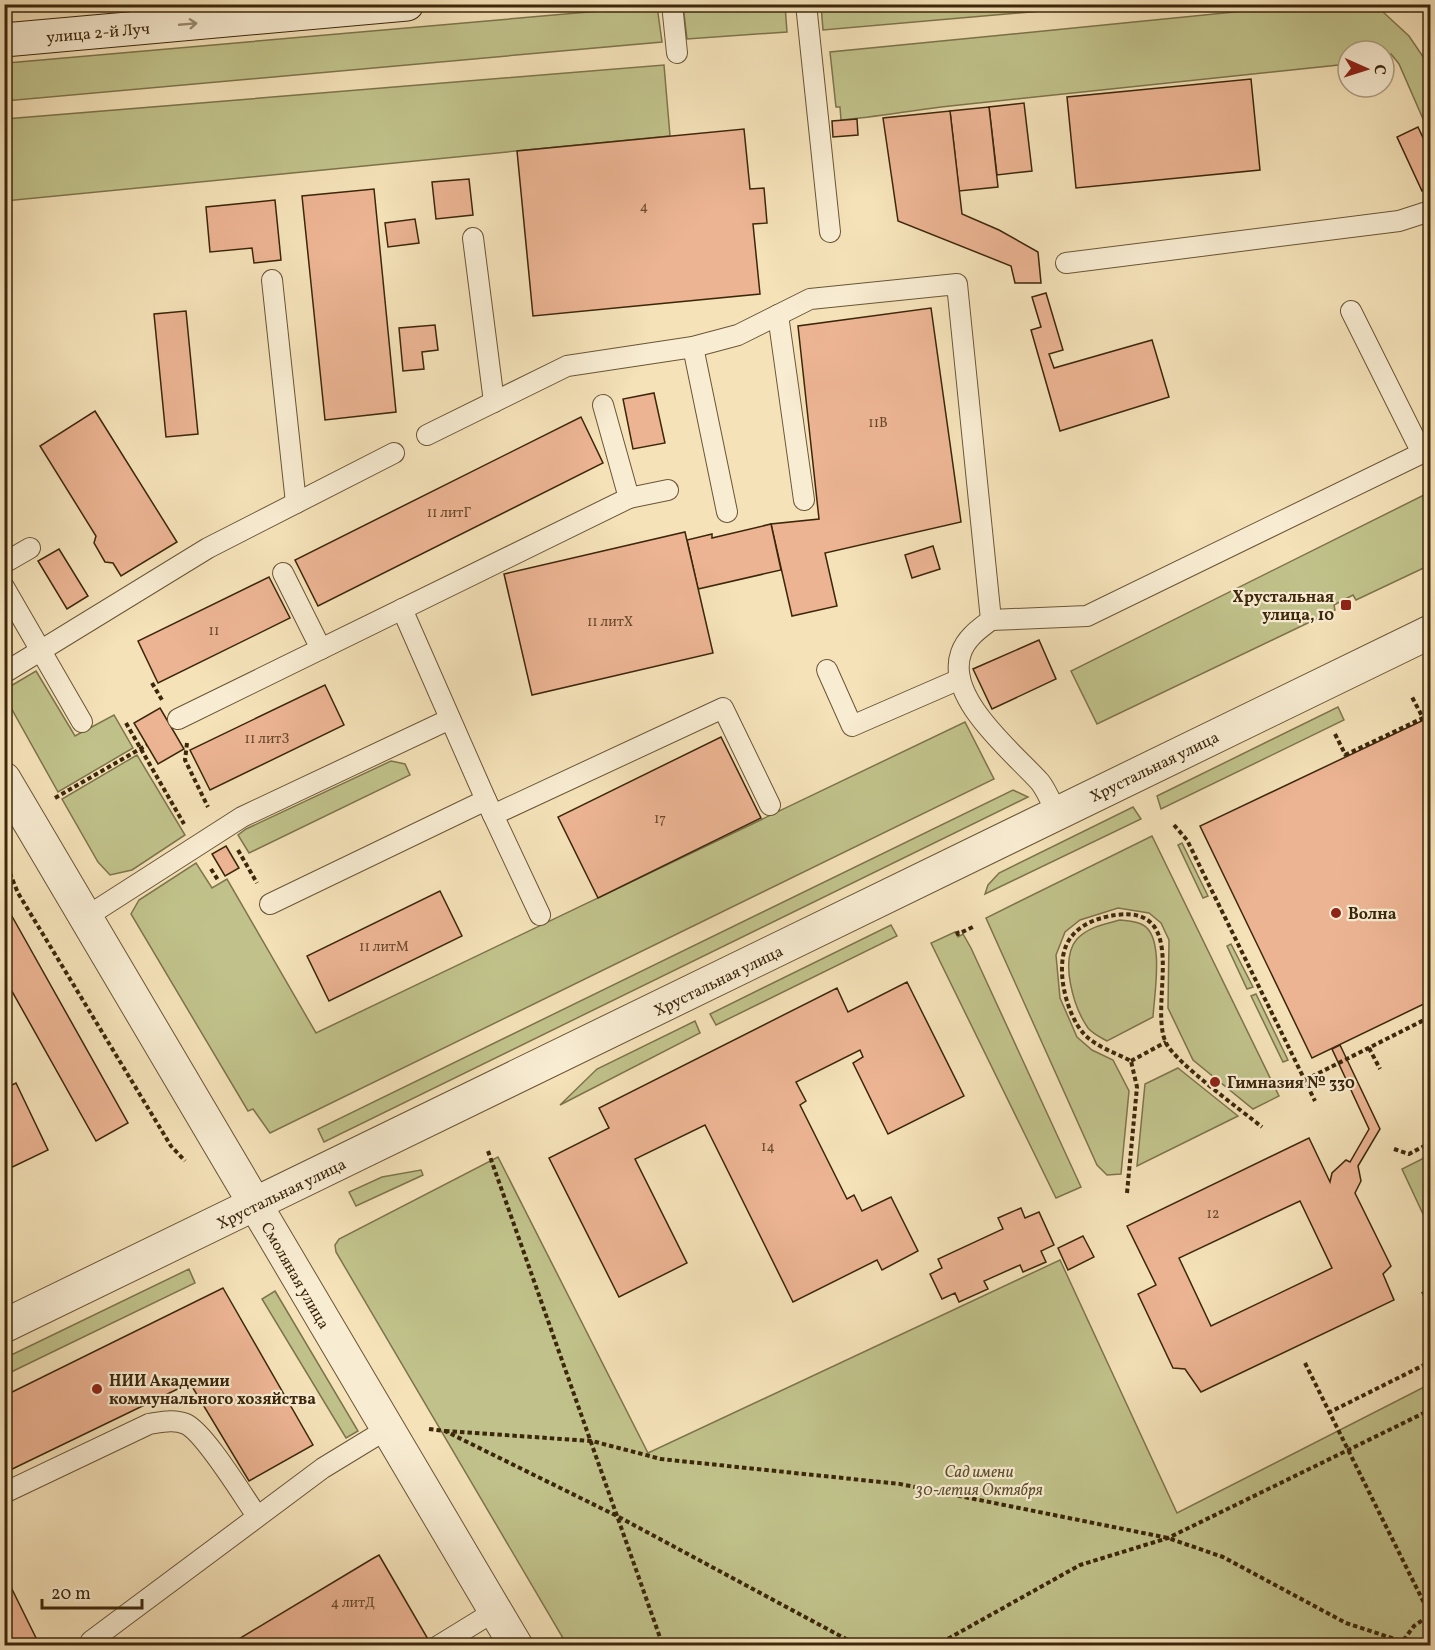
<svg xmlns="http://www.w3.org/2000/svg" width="1435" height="1650" font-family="Vollkorn,serif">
  <rect width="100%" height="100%" fill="#f5e2b9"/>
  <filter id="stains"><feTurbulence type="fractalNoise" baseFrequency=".00333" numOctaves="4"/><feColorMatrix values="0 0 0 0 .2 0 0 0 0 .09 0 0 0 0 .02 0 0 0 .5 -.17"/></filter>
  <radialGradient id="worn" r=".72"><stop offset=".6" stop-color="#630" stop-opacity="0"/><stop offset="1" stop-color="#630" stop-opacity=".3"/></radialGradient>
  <g fill="#c1c28b" stroke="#7e744b" stroke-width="1.5">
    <path d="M 683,5 L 785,5 L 787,32 L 687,39 Z"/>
    <path d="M 821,5 L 821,4 L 1109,5 L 823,30 Z"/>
    <path d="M 1306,5 L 1370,5 L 1382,11 L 1409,36 L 1430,67 L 1430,135 L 1399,64 L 1391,54 L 1384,59 L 1384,51 L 1348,51 L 1348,64 L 950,106 C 913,110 878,117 841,120 L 840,107 L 836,107 L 830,52 Z"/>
    <path d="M 657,6 L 662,42 L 5,101 L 5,64 L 7,63 Z"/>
    <path d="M 664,65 L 670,136 L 5,201 L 5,119 Z"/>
    <path d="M 1430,492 L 1430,565 L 1356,600 L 1353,595 L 1334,605 L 1335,610 L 1097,724 L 1071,671 Z"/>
    <path d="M 36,671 L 75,736 L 114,715 L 133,748 L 58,792 L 5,697 L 4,690 Z"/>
    <path d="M 1338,707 L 1344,720 L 1161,809 L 1157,796 Z"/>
    <path d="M 965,722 L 994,779 L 270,1133 L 253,1109 L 248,1111 L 131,914 L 139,900 L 196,863 L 212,888 L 227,879 L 316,1033 Z"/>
    <path d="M 137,755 L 185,835 L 132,870 L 110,875 L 98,862 L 62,799 Z"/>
    <path d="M 391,761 L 405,764 L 410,775 L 249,853 L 238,835 L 246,829 Z"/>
    <path d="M 1013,790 L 1028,797 L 324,1142 L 318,1129 Z"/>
    <path d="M 1133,807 L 1141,819 L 985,894 L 988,885 L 999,873 Z"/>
    <path d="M 1152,836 L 1279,1096 L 1253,1109 L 1193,1060 L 1168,1008 L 1169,940 L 1161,923 L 1149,913 L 1118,908 L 1080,920 L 1065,932 L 1056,955 L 1060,998 L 1077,1037 L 1092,1050 L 1113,1060 L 1129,1091 L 1121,1174 L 1107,1175 L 1097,1165 L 986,918 Z"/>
    <path d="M 1182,843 L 1208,896 L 1203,898 L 1178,845 Z"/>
    <path d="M 1120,920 C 1127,921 1136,921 1143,925 C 1165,937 1154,996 1153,1017 L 1107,1041 C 1100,1037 1093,1034 1088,1028 C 1074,1008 1059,960 1077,939 C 1088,927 1105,924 1120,920 Z"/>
    <path d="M 891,925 L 897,936 L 716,1025 L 710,1014 Z"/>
    <path d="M 955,932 L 958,937 L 963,934 L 971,948 L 1081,1187 L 1056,1198 L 931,943 Z"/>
    <path d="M 1231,944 L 1253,987 L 1247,989 L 1227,946 Z"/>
    <path d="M 1256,994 L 1288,1060 L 1283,1062 L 1251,996 Z"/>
    <path d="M 695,1021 L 700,1033 L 560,1105 L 597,1069 Z"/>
    <path d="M 1178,1068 L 1238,1116 L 1137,1166 L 1145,1084 Z"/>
    <path d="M 1430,1155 L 1430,1229 L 1402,1169 Z"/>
    <path d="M 498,1157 L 648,1453 L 1060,1260 L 1177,1513 L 1430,1384 L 1430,1645 L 567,1645 L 336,1252 L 335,1245 L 339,1239 Z"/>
    <path d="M 421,1170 L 423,1175 L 356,1206 L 349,1192 L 382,1177 Z"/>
    <path d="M 189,1269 L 195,1283 L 5,1375 L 5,1358 Z"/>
    <path d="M 275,1291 L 358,1431 L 346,1438 L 262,1299 Z"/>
  </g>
  <g fill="#ecb493" stroke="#3c270b" stroke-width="1.5" fill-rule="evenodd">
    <path d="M 1251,79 L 1260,170 L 1076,188 L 1067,97 Z"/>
    <path d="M 1024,103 L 1032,171 L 997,175 L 989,107 Z"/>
    <path d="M 989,107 L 998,187 L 959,191 L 950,111 Z"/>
    <path d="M 950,111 L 962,214 L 999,230 L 1038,252 L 1041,283 L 1015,283 L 1011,266 L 898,221 L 883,118 Z"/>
    <path d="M 857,119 L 858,135 L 833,137 L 832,121 Z"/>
    <path d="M 1418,127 L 1430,153 L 1430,187 L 1422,191 L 1397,137 Z"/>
    <path d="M 744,129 L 750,189 L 764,188 L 767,223 L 753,224 L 760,294 L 533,316 L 517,151 Z"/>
    <path d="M 469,179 L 473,215 L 436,219 L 432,182 Z"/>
    <path d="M 374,189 L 396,412 L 325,420 L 302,196 Z"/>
    <path d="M 275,200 L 281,260 L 254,263 L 252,248 L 210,252 L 206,207 Z"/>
    <path d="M 415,219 L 419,243 L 388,247 L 385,223 Z"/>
    <path d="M 1046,293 L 1063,350 L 1049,354 L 1054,368 L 1152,340 L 1169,397 L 1060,431 L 1031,330 L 1041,327 L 1032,297 Z"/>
    <path d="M 931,308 L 961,522 L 825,553 L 837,606 L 792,616 L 771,524 L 819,519 L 798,326 Z"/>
    <path d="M 186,311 L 198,434 L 166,437 L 154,314 Z"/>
    <path d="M 435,325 L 438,350 L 422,352 L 424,369 L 403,371 L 399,328 Z"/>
    <path d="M 654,393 L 665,443 L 633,449 L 623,399 Z"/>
    <path d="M 95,411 L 177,542 L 121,576 L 113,563 L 105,562 L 94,543 L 96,536 L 40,446 Z"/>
    <path d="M 581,417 L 603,463 L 318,606 L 295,560 Z"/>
    <path d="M 771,524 L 781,570 L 698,589 L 687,540 L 712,534 L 712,538 Z"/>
    <path d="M 685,532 L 713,653 L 532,695 L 504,574 Z"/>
    <path d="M 933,546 L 940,569 L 912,578 L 905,555 Z"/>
    <path d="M 59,549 L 88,596 L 67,609 L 38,561 Z"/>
    <path d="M 269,577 L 290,618 L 158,683 L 138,641 Z"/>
    <path d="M 1039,640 L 1056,679 L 992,709 L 973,669 Z"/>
    <path d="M 325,685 L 344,725 L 210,790 L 190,750 Z"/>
    <path d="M 160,708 L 184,749 L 158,764 L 134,723 Z"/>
    <path d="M 1430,717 L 1430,1001 L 1312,1058 L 1200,826 Z"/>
    <path d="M 721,737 L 761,818 L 598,898 L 558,817 Z"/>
    <path d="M 226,846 L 239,868 L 225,876 L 212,854 Z"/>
    <path d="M 440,891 L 462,936 L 329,1001 L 307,956 Z"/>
    <path d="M 4,902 L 128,1123 L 96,1141 L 4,977 Z"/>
    <path d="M 907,982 L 964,1096 L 888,1134 L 853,1063 L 863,1057 L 860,1050 L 796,1082 L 806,1101 L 800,1105 L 847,1199 L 854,1195 L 862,1211 L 891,1197 L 918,1251 L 882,1270 L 877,1260 L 793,1302 L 705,1125 L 635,1159 L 687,1263 L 619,1297 L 549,1158 L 609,1128 L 599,1108 L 837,988 L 848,1012 Z"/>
    <path d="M 1340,1045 L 1380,1129 L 1358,1166 L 1361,1181 L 1355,1193 L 1391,1266 L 1383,1274 L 1394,1300 L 1201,1392 L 1185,1369 L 1173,1368 L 1138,1294 L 1156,1285 L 1127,1226 L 1309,1138 L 1330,1182 L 1332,1173 L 1346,1160 L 1350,1162 L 1369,1129 L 1332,1049 ZM 1300,1201 L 1332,1268 L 1211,1326 L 1179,1258 Z"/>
    <path d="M 16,1083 L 48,1150 L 4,1171 L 4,1089 Z"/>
    <path d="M 1021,1208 L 1025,1218 L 1039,1212 L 1054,1245 L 1041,1251 L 1046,1262 L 1023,1272 L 1020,1265 L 984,1281 L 988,1289 L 959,1302 L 955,1293 L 942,1299 L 930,1274 L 942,1268 L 938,1259 L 1003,1229 L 998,1218 Z"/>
    <path d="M 1083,1236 L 1094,1257 L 1068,1270 L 1058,1248 Z"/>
    <path d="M 223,1288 L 313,1445 L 249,1481 L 190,1383 L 4,1473 L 4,1396 Z"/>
    <path d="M 379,1555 L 432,1646 L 227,1646 L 372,1559 Z"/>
    <path d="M 4,1573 L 40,1646 L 4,1646 Z"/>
  </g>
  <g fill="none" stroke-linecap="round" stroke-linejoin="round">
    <g stroke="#6a5636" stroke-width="22">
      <g id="service">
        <path d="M 672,4 L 677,53"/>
        <path d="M 806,4 L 830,232"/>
        <path d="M 473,238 L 494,402"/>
        <path d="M 1066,263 L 1399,221 L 1430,211"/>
        <path d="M 272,280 L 296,503"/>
        <path d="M 778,315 L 804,500"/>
        <path d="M 693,347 L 727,512"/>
        <path d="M 603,405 L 629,498"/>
        <path d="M 427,435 L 567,366 L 693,347 L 738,335 L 810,299 L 957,284 L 991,620 C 979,629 966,638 961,653 C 945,698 1014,753 1040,782 C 1047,791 1052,804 1057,814"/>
        <path d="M 4,563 L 30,548"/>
        <path d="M 283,573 L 321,649"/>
        <path d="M 4,587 L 82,722"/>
        <path d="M 402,609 L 486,800 L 540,915"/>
        <path d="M 991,620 L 1087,616 L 1422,453 L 1351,311"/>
        <path d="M 827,670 L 852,726 L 960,679"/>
        <path d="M 4,673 L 208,548 L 394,453"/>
        <path d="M 178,719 L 629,498 L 668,490"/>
        <path d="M 493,815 L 723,708 L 770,805"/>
        <path d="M 270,904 L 486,800"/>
        <path d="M 86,917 L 242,817 L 450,719"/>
        <path d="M 4,1493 L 149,1424 C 162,1422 174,1419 186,1424 C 205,1433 243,1496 257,1516"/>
        <path d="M 91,1641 L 323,1468 L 387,1429"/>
        <path d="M 438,1646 L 495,1611"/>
      </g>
    </g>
    <g stroke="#6a5636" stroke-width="35">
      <path id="minor" d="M 4,779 L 516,1646"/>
    </g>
    <g stroke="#6a5636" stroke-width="35">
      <path id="tertiary" d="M 4,1326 L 1430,632"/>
    </g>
    <g stroke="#3c270b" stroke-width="35">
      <path id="secondary" d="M 4,40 L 407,4"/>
    </g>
    <g stroke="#3c270b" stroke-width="4" stroke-dasharray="4.5 3" stroke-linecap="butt">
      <path d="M 152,683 L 162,700"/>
      <path d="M 126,723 L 184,824"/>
      <path d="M 1335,734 L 1346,756"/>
      <path d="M 187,743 L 185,760 L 208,807"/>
      <path d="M 1345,755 L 1423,718 L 1412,697"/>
      <path d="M 55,798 L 147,745"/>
      <path d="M 1174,825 L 1187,840 L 1315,1101"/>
      <path d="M 238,850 L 257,883"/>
      <path d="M 4,859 L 18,893 L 171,1146 L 185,1161"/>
      <path d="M 211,869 L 218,880"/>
      <path d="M 957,931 L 958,934 L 975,926"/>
      <path d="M 1369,1048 L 1380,1069"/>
      <path d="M 1131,1061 L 1166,1042"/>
      <path d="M 1305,1080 L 1430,1017"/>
      <path d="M 1430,1125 L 1425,1128 L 1430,1140"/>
      <path d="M 1394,1149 L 1409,1154 L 1430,1143"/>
      <path d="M 488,1151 L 663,1646"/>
      <path d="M 1127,1193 L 1137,1087 L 1131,1061 C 1116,1053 1096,1047 1084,1034 C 1065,1013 1052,959 1072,936 C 1082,923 1101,917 1116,915 C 1192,905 1148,1005 1166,1043 C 1176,1063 1241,1110 1262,1127"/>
      <path d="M 1422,1294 L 1430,1290"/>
      <path d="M 1305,1363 L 1430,1615"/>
      <path d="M 1328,1413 L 1430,1362"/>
      <path d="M 429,1429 L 445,1431 L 617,1516 L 859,1646"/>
      <path d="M 445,1431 L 592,1441 L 661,1459 L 900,1484 L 1168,1538 L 1223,1557 L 1346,1623 L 1401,1641"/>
      <path d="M 935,1646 L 1080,1565 L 1168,1538 L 1430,1410"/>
      <path d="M 1399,1646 L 1414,1626 L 1430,1615"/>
    </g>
    <use href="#service" stroke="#f8ecd2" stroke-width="20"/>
    <use href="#minor" stroke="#f8ecd2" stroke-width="33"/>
    <use href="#tertiary" stroke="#f8ecd2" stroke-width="33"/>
    <use href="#secondary" stroke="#f8ecd2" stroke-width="33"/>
  </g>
  <defs><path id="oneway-shaft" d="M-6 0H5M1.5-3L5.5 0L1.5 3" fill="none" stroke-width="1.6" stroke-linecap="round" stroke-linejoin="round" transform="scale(1.5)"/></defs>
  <use stroke="#9a8a6e" href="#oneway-shaft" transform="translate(188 24) rotate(-5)"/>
  <g fill="#8f2418" stroke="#f8ecd2" stroke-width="2">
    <rect x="1340" y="599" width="12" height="12" rx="3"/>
    <circle cx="1336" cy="913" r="6"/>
    <circle cx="1215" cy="1082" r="6"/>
    <circle cx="97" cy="1389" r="6"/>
  </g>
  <g text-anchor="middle" stroke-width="4.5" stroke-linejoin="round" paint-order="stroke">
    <g font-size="14" fill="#684a2d">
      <text x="644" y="211">4</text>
      <text x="878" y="427">11В</text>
      <text x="449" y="517">11 литГ</text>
      <text x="610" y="626">11 литХ</text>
      <text x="214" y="635">11</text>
      <text x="267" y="743">11 литЗ</text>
      <text x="660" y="823">17</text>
      <text x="384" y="951">11 литМ</text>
      <text x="768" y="1151">14</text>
      <text x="1213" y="1218">12</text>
      <text x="353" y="1607">4 литД</text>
    </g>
    <g font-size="16" fill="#3c270b" stroke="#f8ecd2">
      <text transform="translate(98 32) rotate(-5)" y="6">улица 2-й Луч</text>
      <text transform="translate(1154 766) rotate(-26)" y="6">Хрустальная улица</text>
      <text transform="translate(718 980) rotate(-26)" y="6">Хрустальная улица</text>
      <text transform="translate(281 1193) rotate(-26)" y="6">Хрустальная улица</text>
      <text transform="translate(296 1275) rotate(60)" y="6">Смоляная улица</text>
    </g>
    <g font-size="16" font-weight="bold" fill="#3c270b" stroke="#f8ecd2" text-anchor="start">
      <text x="1334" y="602" text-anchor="end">Хрустальная<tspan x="1334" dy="18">улица, 10</tspan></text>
      <text x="1348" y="919">Волна</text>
      <text x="1227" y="1088">Гимназия № 330</text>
      <text x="109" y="1386">НИИ Академии<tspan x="109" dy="18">коммунального хозяйства</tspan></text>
    </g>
    <g font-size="16" font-style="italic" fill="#5d4e2b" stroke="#f8ecd2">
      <text x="979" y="1477">Сад имени<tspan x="979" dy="18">30-летия Октября</tspan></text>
    </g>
  </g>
  <rect width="1435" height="1650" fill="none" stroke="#f5e2b9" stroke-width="24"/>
  <rect x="6" y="6" width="1423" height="1638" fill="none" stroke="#3c270b" stroke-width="3"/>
  <rect x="12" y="12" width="1411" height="1626" fill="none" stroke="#3c270b" stroke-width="1.5"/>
  <g transform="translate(1366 69) rotate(93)"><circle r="28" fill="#f8ecd2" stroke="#ad9d82" stroke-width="1.5"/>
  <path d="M0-4.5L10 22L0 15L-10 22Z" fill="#8f2418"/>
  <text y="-9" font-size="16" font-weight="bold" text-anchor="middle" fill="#3c270b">С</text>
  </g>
  <path d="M42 1599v9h100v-9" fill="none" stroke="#3c270b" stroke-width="3"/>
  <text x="51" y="1599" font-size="18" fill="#3c270b" stroke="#f8ecd2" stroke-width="4.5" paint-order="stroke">20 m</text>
  <rect width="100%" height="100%" filter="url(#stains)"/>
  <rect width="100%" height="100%" fill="url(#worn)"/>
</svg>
